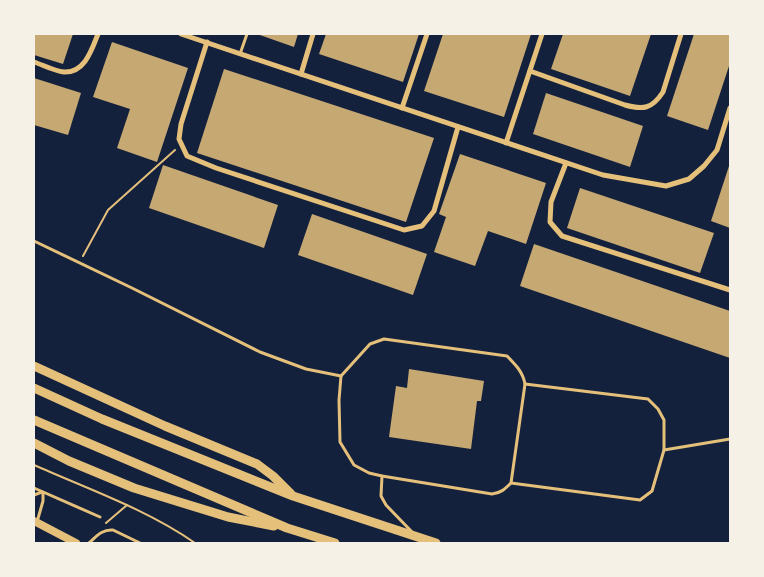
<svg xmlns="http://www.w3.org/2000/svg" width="764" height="577" font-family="Merriweather,serif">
  <rect width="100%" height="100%" fill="#14213d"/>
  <g fill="#c6a872">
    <path d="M 34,34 L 73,34 L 63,64 L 34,55 Z"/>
    <path d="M 257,34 L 298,34 L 294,47 Z"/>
    <path d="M 326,34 L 419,34 L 403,82 L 319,54 Z"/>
    <path d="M 443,34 L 531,34 L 504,117 L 424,91 Z"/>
    <path d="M 563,34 L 651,34 L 630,96 L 551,69 Z"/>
    <path d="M 694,34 L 730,34 L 730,63 L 708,130 L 667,116 Z"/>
    <path d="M 112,42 L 188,68 L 157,162 L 117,148 L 130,109 L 93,97 Z"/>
    <path d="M 224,69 L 434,138 L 406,222 L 197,153 Z"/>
    <path d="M 34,78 L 81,93 L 68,135 L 34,125 Z"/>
    <path d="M 546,93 L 643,126 L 630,167 L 533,134 Z"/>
    <path d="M 460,154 L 546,183 L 526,244 L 488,231 L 475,266 L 434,252 L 446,217 L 439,214 Z"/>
    <path d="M 730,163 L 730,228 L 711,221 Z"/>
    <path d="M 163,165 L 278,205 L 264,248 L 149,208 Z"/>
    <path d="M 580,188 L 714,233 L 700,273 L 567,228 Z"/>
    <path d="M 312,214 L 427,254 L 413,295 L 298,255 Z"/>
    <path d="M 534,244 L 730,311 L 730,358 L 520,286 Z"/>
    <path d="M 409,369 L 484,381 L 481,401 L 477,401 L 471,449 L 389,437 L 396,386 L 407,388 Z"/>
  </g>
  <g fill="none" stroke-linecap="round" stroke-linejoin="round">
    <g stroke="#e5c07b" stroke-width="2">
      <path d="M 83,256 L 108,210 L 175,150"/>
      <path d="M 34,465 C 88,489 146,509 195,543"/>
      <path d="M 106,523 L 127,505"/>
    </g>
    <g stroke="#e5c07b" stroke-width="3">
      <path d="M 240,54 L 247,34"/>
      <path d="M 34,241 L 132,288 L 260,352 L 306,369 L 341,376"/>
      <path d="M 384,339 L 507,356 C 515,364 523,372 525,384 L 511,483 C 505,489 501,493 492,494 L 382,476 L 369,473 L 354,465 L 340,442 L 339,400 L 341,376 L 370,344 Z"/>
      <path d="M 664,450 L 730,439"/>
      <path d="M 382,476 L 381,496 L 386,505 L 412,532"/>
      <path d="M 511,483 L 640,500 L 652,491 L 664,450 L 664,420 L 658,409 L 648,399 L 525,384"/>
      <path d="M 34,488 L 100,517"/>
      <path d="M 34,495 L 42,492"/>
      <path d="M 37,522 L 43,501 L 43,493"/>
      <path d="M 89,543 C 96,537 102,529 113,530 L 140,543"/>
    </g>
    <g stroke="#e5c07b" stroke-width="5">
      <path d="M 181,34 L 603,175 L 666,186 L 689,179 L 704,166 L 717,150 L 730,108"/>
      <path d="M 207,42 L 181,124 L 179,139 L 187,156 L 216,168 L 404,230 L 422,226 L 434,211 L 458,127"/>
      <path d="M 34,62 C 43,65 54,71 64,72 C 85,73 92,49 98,34"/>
      <path d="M 530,71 L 625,105 C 643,110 652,109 663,92 L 681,34"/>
      <path d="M 301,74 L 313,34"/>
      <path d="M 402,108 L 427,34"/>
      <path d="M 506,143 L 542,34"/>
      <path d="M 566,163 L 551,202 L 550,222 L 562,236 L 730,290"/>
    </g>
    <path stroke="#e5c07b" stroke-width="8" d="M 34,521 L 76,543"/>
    <g stroke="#e5c07b" stroke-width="9">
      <path d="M 34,366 L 165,426 L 257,464 L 273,476 L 291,494"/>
      <path d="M 34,388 L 102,419 L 293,496 L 436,543"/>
      <path d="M 34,420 L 287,528 L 335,543"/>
      <path d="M 34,443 L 69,461 L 134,488 L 228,517 L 274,526"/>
    </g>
  </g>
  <rect width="764" height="577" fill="none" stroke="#f6f1e7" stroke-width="70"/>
</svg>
